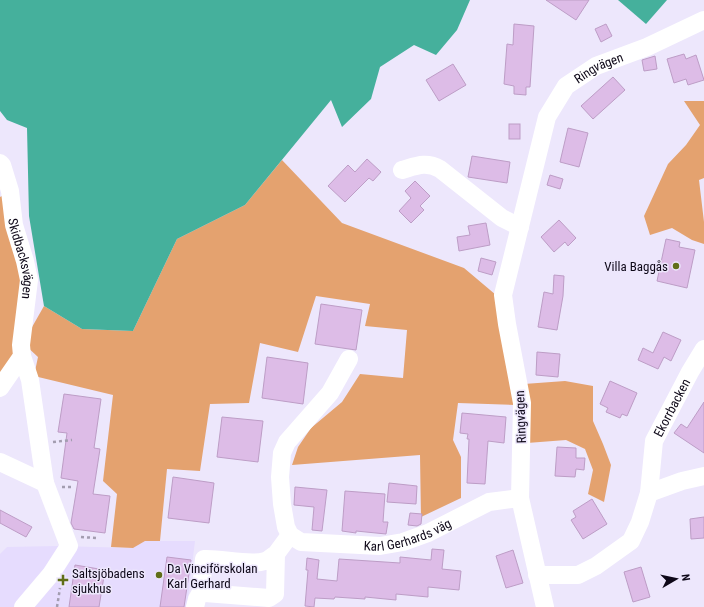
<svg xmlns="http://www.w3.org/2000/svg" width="704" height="607" font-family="'Roboto Condensed',sans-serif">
  <rect width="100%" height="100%" fill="#ede7fc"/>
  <path fill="#e6dcfe" d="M 145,541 L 195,541 L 187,607 L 0,607 L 0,554 L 7,547 L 58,546 L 133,548 Z"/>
  <g fill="#e4a26f">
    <path d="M 684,101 L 704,101 L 704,178 L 699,180 L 704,222 L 704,244 L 692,240 L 672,228 L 650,235 L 644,216 L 668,164 L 686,145 L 700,125 Z"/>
    <path d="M 282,160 L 342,223 L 464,268 L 496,295 L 515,405 L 458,403 L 453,440 L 461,457 L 461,498 L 421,517 L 420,455 L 292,465 L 298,447 L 311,428 L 342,402 L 360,374 L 403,378 L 407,330 L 365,326 L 370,304 L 316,296 L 298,352 L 260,343 L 249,403 L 210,404 L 200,471 L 167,469 L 160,541 L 145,541 L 133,548 L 111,547 L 117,494 L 103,481 L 113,395 L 34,376 L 38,357 L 23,343 L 44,306 L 82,329 L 133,331 L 177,239 L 245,205 Z"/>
    <path d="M 4,195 L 23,281 L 15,355 L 0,377 L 0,197 Z"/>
    <path d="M 565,381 L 593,386 L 593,421 L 603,444 L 611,465 L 604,502 L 588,494 L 593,470 L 585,449 L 566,440 L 527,443 L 524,384 Z"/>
  </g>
  <g fill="#45b09c">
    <path d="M 0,0 L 470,0 L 457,30 L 436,55 L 414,45 L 380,67 L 371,99 L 342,127 L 331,100 L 245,205 L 177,239 L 133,331 L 82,329 L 44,306 L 29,216 L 27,128 L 7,120 L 0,111 Z"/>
    <path d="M 618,0 L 667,0 L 646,24 Z"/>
  </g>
  <g fill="#ddbce7" stroke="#bd9dc6">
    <path d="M 546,0 L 589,0 L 576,20 Z"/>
    <path d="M 514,24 L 534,26 L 530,87 L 526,87 L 526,95 L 514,94 L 514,86 L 504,84 L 507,44 L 513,45 Z"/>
    <path d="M 606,24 L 612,36 L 601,42 L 595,29 Z"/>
    <path d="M 684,54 L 686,59 L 696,55 L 704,80 L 688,85 L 686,79 L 674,83 L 667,59 Z"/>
    <path d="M 655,56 L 657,69 L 644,71 L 642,60 Z"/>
    <path d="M 453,64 L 466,85 L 439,101 L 426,80 Z"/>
    <path d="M 613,77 L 625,90 L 593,119 L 581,106 Z"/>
    <rect x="509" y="124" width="11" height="15"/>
    <path d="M 568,128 L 588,133 L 579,167 L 560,162 Z"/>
    <path d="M 472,156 L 510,162 L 507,183 L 468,177 Z"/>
    <path d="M 367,159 L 381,172 L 373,181 L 369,178 L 345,202 L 328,186 L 348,165 L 355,172 Z"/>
    <path d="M 550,175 L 563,179 L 560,189 L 547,185 Z"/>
    <path d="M 415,181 L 430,196 L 420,206 L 424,210 L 411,223 L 399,211 L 411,198 L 405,191 Z"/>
    <path d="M 559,220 L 576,238 L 568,246 L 565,242 L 554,252 L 541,237 Z"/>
    <path d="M 486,223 L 490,245 L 459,251 L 457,237 L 470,235 L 468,226 Z"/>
    <path d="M 666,239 L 680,242 L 679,247 L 695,250 L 687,288 L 657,281 Z"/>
    <path d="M 481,258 L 496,262 L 492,275 L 478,271 Z"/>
    <path d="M 554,275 L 564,276 L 563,296 L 557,330 L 538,327 L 544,292 L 553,294 Z"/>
    <path d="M 321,304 L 362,310 L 356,350 L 315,344 Z"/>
    <path d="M 663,332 L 681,340 L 671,361 L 664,357 L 658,369 L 638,360 L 643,348 L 653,353 Z"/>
    <path d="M 537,352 L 560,354 L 558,377 L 536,375 Z"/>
    <path d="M 267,357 L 308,363 L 303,404 L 262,398 Z"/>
    <path d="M 610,381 L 637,393 L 627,416 L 622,414 L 620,418 L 606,412 L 608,408 L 600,404 Z"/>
    <path d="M 64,394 L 101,399 L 94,448 L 100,449 L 93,494 L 110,496 L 105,533 L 74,529 L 71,523 L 78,481 L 61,478 L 67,433 L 58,432 Z"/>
    <path d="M 704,402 L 704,453 L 674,433 L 681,424 L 687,428 Z"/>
    <path d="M 462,413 L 506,417 L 504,443 L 488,441 L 485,484 L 467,483 L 469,439 L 467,439 L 468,434 L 460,433 Z"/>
    <path d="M 222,417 L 263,421 L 258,462 L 217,457 Z"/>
    <path d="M 557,447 L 576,448 L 576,458 L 585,458 L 584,470 L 576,469 L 575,477 L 555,476 Z"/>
    <path d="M 173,477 L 214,483 L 209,523 L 168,518 Z"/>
    <path d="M 389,483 L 417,486 L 416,504 L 387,502 Z"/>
    <path d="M 295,487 L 327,490 L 322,531 L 312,530 L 314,507 L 294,505 Z"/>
    <path d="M 345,491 L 385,494 L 383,522 L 388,522 L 386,534 L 356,531 L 356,533 L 342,531 Z"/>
    <path d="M 592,499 L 607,524 L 583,539 L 571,520 L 576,517 L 573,511 Z"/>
    <path d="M 0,510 L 32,527 L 26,537 L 0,523 Z"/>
    <path d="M 410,513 L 422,514 L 421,524 L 417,526 L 408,525 Z"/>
    <path d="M 704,517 L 704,538 L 691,539 L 690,519 Z"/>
    <path d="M 432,549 L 444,550 L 442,569 L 461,571 L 459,590 L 428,587 L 428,597 L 396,594 L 396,600 L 365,597 L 365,599 L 335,597 L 334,599 L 315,598 L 314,607 L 305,606 L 308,570 L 306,570 L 307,558 L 319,560 L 317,579 L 337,581 L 339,559 L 400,563 L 400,557 L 431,560 Z"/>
    <path d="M 513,550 L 523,583 L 506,588 L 496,556 Z"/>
    <path d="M 167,557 L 191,560 L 184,607 L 160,607 Z"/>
    <path d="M 75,565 L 105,570 L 99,607 L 69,607 Z"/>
    <path d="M 641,567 L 650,597 L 633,602 L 624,572 Z"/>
  </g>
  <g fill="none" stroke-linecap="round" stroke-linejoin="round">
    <g stroke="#a39db0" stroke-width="2.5" stroke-dasharray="3 3" stroke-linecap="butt">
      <path d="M 53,442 L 72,440"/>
      <path d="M 62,487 L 73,487"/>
      <path d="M 81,537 L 96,538"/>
      <path d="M 57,607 L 60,588"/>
    </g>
    <g stroke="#fff" stroke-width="18">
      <path id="s1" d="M 0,163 L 2,165 L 10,191 L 14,225 L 25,261 L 29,280 L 21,345 L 22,356 L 0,388"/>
      <path d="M 402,170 C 416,166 426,161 440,169 L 502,218 L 520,227"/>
      <path id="s2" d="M 349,359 L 330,393 L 287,442 L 282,453 L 280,477 L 282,504 L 286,527 L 290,535 L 301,542 L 380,546 L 403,542 L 428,533 L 489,502 L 520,498"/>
      <path d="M 0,462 L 45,483 L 30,380 L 22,356"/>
      <path id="s3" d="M 649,493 L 654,441 L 690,372 L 704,349"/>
      <path d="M 276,554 C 272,556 269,560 265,561 C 250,566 221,558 204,559 L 201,589 L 205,593 L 269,598 L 275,594 L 276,554 L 290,535"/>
      <path d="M 537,575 L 578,575 L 596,566 L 631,541 L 640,522 L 649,493 L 682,481 L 704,476"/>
      <path d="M 23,607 L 51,574 L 69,546 L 45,483"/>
      <path d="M 195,607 L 197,599 L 202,590"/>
      <path id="s4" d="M 545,607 L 520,498 L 522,403 L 507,324 L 503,295 L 547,117 L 566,86 L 596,66 L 647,47 L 704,20"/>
    </g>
  </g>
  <g fill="#606e18" stroke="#ede7fc" stroke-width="1.5">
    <circle cx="676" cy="266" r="4"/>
    <circle cx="159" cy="575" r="4"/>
    <path d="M61 574h4v4h4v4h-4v4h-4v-4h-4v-4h4z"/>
  </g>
  <g text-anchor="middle" stroke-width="3" stroke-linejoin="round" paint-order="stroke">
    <g font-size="13" fill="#0e0818" stroke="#ede7fc">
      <text dy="5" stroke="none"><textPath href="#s4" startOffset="574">Ringvägen</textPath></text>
      <text dy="5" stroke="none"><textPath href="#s1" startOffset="99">Skidbacksvägen</textPath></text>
      <text dy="5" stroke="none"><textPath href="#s3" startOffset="90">Ekorrbacken</textPath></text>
      <text transform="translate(520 417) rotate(-92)" y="5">Ringvägen</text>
      <text dy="5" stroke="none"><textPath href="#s2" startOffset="321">Karl Gerhards väg</textPath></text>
    </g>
    <g font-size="13" fill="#0e0818" stroke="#ede7fc" text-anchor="start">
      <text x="668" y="271" text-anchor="end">Villa Baggås</text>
      <text x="167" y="573">Da Vinciförskolan<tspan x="167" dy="15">Karl Gerhard</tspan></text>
      <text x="72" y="578">Saltsjöbadens<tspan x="72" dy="15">sjukhus</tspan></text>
    </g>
  </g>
  <g transform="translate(676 579) rotate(81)" stroke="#ede7fc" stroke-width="3" paint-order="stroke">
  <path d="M0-3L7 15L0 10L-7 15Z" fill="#0e0818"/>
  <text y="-6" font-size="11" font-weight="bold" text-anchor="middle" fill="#0e0818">N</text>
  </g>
</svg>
